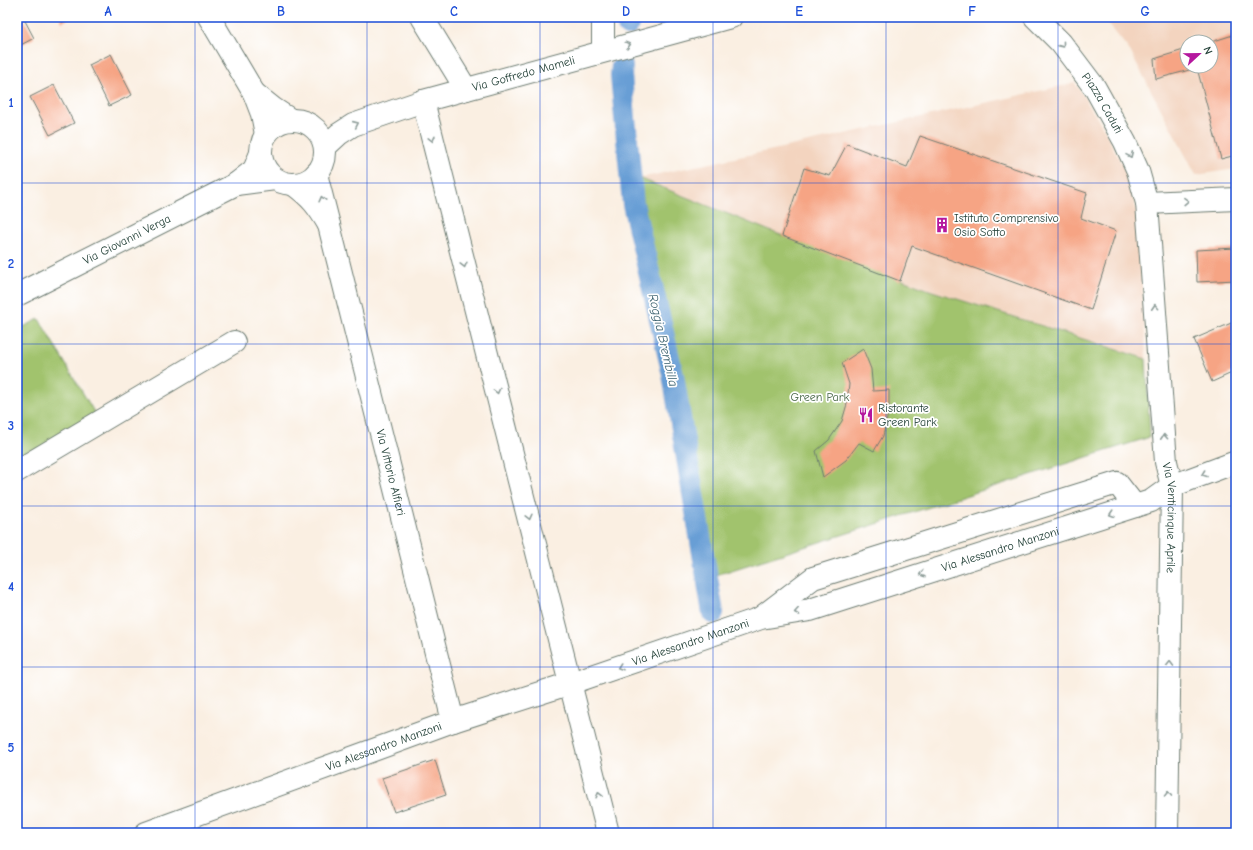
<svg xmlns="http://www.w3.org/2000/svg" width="1253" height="850" font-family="'Comic Neue',sans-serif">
  <rect width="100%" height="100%" fill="#fff"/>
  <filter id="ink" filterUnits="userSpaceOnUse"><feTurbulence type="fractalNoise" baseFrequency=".025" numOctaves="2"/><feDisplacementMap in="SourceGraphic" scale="8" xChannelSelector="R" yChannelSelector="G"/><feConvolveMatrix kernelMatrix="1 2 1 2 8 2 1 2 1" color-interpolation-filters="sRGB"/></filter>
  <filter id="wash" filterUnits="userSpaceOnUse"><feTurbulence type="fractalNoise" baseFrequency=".012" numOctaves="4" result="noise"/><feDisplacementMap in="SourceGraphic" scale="16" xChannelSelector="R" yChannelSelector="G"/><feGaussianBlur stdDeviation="0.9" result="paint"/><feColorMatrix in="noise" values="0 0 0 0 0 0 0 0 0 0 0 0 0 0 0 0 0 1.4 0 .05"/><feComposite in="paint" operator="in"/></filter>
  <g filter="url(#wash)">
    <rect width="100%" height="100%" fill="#faefe2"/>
    <g fill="#f3d4bf" fill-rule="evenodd">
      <path d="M 1103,17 L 1236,17 L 1236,169 L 1196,175 L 1130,51 ZM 1187,42 L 1211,42 L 1211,66 L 1187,66 Z"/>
      <path d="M 1075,83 L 1104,129 L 1133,187 L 1141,250 L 1146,359 L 861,268 L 639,178 L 768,151 Z"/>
    </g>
    <g fill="#a1c36d" stroke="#608050">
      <path d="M 639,178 L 770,231 L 932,291 L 1146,359 L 1150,437 L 713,576 Z"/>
      <path d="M 39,319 L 103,427 L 17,472 L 17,330 Z"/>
    </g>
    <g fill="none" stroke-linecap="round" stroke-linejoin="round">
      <g stroke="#679ed5" stroke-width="22">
        <path d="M 628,25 L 629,17"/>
        <path d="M 622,66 L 621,75 L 633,204 L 673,375 L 713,613"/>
      </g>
    </g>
    <g id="blocks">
      <g fill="#f6a484">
        <path d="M 17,17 L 23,17 L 34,38 L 17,47 Z"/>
        <path d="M 60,17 L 73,17 L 62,22 Z"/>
        <path d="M 1236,34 L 1236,155 L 1221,159 L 1197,68 L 1156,79 L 1154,59 L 1187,49 L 1187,66 L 1211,66 L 1211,42 Z"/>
        <path d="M 111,54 L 132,95 L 109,106 L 89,65 Z"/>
        <path d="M 54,85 L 74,123 L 50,135 L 30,97 Z"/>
        <path d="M 920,136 L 1087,193 L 1081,218 L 1116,231 L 1091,310 L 912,246 L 900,281 L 782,236 L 804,168 L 830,176 L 847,144 L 907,167 Z"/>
        <path d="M 17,137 L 23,150 L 17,153 Z"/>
        <path d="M 1236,248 L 1236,280 L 1197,282 L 1196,250 Z"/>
        <path d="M 1236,321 L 1236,371 L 1212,382 L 1194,339 Z"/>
        <path d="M 863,349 L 871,369 L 873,391 L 889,390 L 889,409 L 883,436 L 874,451 L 859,443 L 846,460 L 823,477 L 816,451 L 829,440 L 842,421 L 847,404 L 849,384 L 842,363 Z"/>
        <path d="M 435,760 L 446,795 L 394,812 L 382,778 Z"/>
      </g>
    </g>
  </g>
  <g filter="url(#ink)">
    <use href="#blocks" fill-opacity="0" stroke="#6c7b71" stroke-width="1"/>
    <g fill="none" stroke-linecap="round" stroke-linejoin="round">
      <g stroke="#6c7b71" stroke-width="24">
        <g id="minor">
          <path d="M 209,17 L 254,93"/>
          <path d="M 422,17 L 466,89"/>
          <path id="s1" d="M 1035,17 L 1061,43 L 1095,88 L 1125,142 L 1138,171 L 1147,203 L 1166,462 L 1172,486 L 1167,833"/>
          <path d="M 603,51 L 603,17"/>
          <path d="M 423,101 L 608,833"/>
          <circle cx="293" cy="152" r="32"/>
          <path d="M 266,134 L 262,114 L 254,93 L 274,109 L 291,120"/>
          <path id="s2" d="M 325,147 L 339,134 L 353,125 L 423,101 L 731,17"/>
          <path d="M 261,153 L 254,170 L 236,184 L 275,179"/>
          <path d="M 293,184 C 311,197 318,206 329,225 L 316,174"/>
          <path d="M 1147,203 L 1236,199"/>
          <path id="s3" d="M 329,225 L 453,721"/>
          <path id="s4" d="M 17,295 L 236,184"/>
          <path d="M 17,471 L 234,342"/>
          <path d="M 763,616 L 813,578 L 1117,483 L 1135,506"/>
          <path id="s5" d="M 146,833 L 453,721 L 571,683 L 761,618 L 810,610 L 1151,501 L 1172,486 L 1236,462"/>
        </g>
      </g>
      <use href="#minor" stroke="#fff" stroke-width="22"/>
    </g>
    <defs><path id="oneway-chevron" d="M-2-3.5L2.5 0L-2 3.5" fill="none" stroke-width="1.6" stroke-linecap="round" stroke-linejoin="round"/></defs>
    <g stroke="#8f9e9a">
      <use href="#oneway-chevron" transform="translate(628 45) rotate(-15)"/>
      <use href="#oneway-chevron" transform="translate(1062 45) rotate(51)"/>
      <use href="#oneway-chevron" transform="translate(356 124) rotate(-24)"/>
      <use href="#oneway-chevron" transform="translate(432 139) rotate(76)"/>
      <use href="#oneway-chevron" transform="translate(1130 155) rotate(66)"/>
      <use href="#oneway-chevron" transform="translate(322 199) rotate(-104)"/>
      <use href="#oneway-chevron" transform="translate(1186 201) rotate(-2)"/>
      <use href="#oneway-chevron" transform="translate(464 265) rotate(76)"/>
      <use href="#oneway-chevron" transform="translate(1155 307) rotate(-94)"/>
      <use href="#oneway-chevron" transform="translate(497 391) rotate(76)"/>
      <use href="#oneway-chevron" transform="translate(1164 437) rotate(-94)"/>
      <use href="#oneway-chevron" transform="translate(1204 474) rotate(160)"/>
      <use href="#oneway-chevron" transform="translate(1112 514) rotate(162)"/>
      <use href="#oneway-chevron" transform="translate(529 517) rotate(76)"/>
      <use href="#oneway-chevron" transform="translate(922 574) rotate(162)"/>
      <use href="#oneway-chevron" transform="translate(797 612) rotate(170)"/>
      <use href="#oneway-chevron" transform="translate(1170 664) rotate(-89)"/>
      <use href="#oneway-chevron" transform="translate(620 667) rotate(161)"/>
      <use href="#oneway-chevron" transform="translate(1168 794) rotate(-89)"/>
      <use href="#oneway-chevron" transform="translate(599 795) rotate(-104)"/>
    </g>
  </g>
  <path fill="none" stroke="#1d4ed8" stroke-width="1" stroke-opacity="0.55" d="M 195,17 L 195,833M 367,17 L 367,833M 540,17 L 540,833M 713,17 L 713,833M 886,17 L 886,833M 1058,17 L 1058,833M 17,183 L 1236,183M 17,344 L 1236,344M 17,506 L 1236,506M 17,667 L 1236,667"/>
  <defs>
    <g id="building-bare" transform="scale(1.2)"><path d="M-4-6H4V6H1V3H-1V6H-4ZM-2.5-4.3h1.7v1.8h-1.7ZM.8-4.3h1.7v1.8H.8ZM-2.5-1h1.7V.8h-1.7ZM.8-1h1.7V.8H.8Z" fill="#b5179e" stroke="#fff" stroke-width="2.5" paint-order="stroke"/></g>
    <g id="restaurant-bare" transform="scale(1.2)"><path d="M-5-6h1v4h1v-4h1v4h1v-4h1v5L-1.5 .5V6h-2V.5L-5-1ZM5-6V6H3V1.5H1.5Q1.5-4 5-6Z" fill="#b5179e" stroke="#fff" stroke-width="2.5" paint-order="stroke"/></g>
  </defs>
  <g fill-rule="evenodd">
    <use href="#building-bare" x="942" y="225"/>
    <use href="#restaurant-bare" x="866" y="415"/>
  </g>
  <g text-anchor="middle" stroke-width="3.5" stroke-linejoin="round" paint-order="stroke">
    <g font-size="12" fill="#1f3d34" stroke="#fff">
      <text dy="4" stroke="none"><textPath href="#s2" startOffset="214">Via Goffredo Mameli</textPath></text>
      <text dy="4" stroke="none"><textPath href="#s1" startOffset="110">Piazza Caduti</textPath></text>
      <text dy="4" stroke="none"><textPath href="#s4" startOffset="123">Via Giovanni Verga</textPath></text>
      <text dy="4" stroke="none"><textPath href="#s3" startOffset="255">Via Vittorio Alfieri</textPath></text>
      <text dy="4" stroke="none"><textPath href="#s1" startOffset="536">Via Venticinque Aprile</textPath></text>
      <text dy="4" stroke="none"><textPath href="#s5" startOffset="901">Via Alessandro Manzoni</textPath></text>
      <text dy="4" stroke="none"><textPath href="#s5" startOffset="577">Via Alessandro Manzoni</textPath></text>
      <text dy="4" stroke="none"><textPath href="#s5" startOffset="253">Via Alessandro Manzoni</textPath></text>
    </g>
    <g font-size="12" fill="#1f3d34" stroke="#fff" text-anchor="start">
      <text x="954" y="222">Istituto Comprensivo<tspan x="954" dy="14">Osio Sotto</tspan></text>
      <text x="878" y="412">Ristorante<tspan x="878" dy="14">Green Park</tspan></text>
    </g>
    <g font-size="12" fill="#466545" stroke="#fff">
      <text x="820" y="401">Green Park</text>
    </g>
    <g font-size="13" font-style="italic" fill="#385f6c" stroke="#fff">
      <text transform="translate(664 340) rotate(77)" y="5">Roggia Brembilla</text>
    </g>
  </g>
  <rect width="1253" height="850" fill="none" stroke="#fff" stroke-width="44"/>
  <g transform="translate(1199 54) rotate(68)"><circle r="19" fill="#ffffff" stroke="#a5b1ae"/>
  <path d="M0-3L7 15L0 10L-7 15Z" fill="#b5179e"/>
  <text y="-6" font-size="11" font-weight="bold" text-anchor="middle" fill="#1f3d34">N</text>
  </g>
  <rect x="22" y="22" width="1209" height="806" fill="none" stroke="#1d4ed8" stroke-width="1.5"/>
  <g font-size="13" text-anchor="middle" font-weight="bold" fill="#1d4ed8">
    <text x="108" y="16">A</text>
    <text x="281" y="16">B</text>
    <text x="454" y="16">C</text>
    <text x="626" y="16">D</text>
    <text x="799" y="16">E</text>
    <text x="972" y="16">F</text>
    <text x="1145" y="16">G</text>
    <text x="11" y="107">1</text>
    <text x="11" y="268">2</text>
    <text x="11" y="430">3</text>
    <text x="11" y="591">4</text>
    <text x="11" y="752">5</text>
  </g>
</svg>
